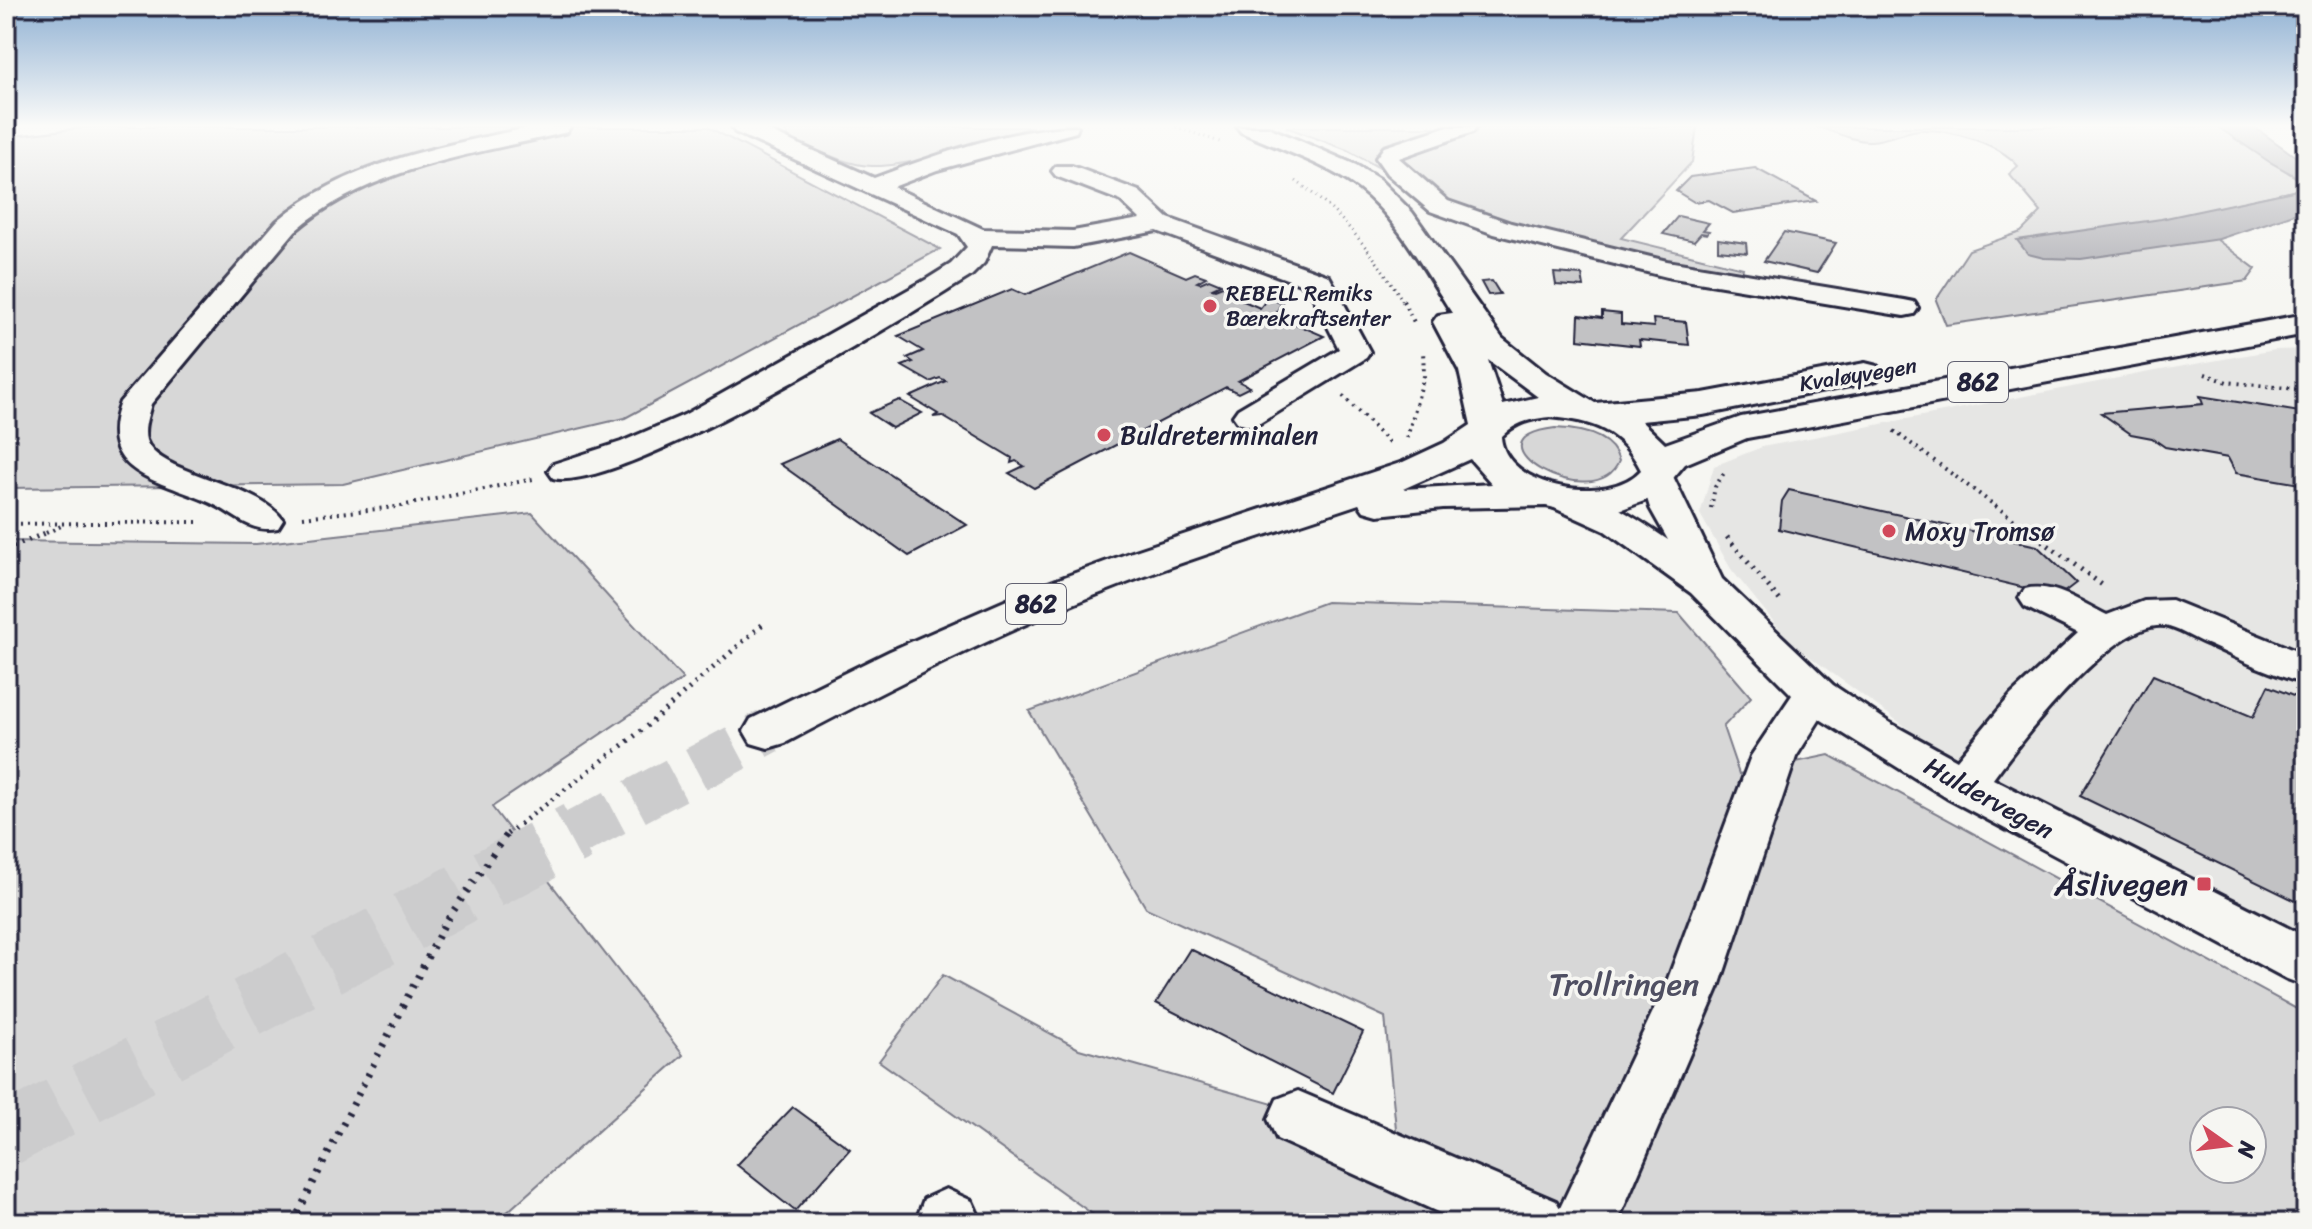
<svg xmlns="http://www.w3.org/2000/svg" width="2312" height="1229" font-family="Sriracha,sans-serif">
  <rect width="100%" height="100%" fill="#f6f6f2"/>
  <filter id="ink" filterUnits="userSpaceOnUse"><feTurbulence type="fractalNoise" baseFrequency=".0125" numOctaves="2"/><feDisplacementMap in="SourceGraphic" scale="16" xChannelSelector="R" yChannelSelector="G"/><feConvolveMatrix kernelMatrix="1 2 1 2 8 2 1 2 1" color-interpolation-filters="sRGB"/></filter>
  <g filter="url(#ink)">
    <path fill="#e6e6e4" d="M 2306,349 L 2306,941 L 1921,738 L 1791,643 L 1731,569 L 1700,514 L 1714,466 L 1762,447 L 2144,373 L 2275,350 Z"/>
    <g fill="#d7d7d7" stroke="#7c7c89" stroke-width="2" fill-rule="evenodd">
      <path d="M 90,127 L 708,127 L 940,249 L 625,418 L 343,484 L 6,488 L 6,137 Z"/>
      <path d="M 794,127 L 1033,127 C 990,138 913,168 872,166 C 844,165 816,149 790,139 L 785,131 Z"/>
      <path d="M 1286,127 L 1697,127 L 1692,162 L 1621,238 L 1743,268 L 1741,276 L 1644,261 L 1456,210 L 1347,150 Z"/>
      <path d="M 1817,127 L 2218,127 L 2306,184 L 2293,191 L 2184,215 L 2256,269 L 2247,281 L 1946,325 L 1936,300 L 1969,250 L 2021,232 L 2041,212 L 2009,174 L 2018,166 C 1999,143 1949,129 1920,130 C 1904,131 1888,140 1871,141 C 1855,142 1833,131 1817,127 Z"/>
      <path d="M 1555,428 C 1579,429 1612,434 1619,461 C 1596,518 1458,440 1555,428 Z"/>
      <path d="M 532,513 L 683,679 L 492,807 L 683,1055 L 495,1223 L 6,1223 L 6,541 L 256,544 Z"/>
      <path d="M 1326,602 L 1679,613 L 1751,697 L 1723,727 L 1739,774 L 1829,755 L 2306,1014 L 2306,1223 L 1105,1223 L 879,1061 L 943,975 L 1079,1049 L 1397,1139 L 1385,1017 L 1146,908 L 1029,711 ZM 2204,1121 L 2252,1121 L 2252,1169 L 2204,1169 Z"/>
    </g>
    <g fill="#adadb3" stroke="#757583" stroke-width="2">
      <path d="M 2218,127 L 2254,127 L 2306,164 L 2306,182 L 2268,161 Z"/>
      <path d="M 2306,184 L 2306,210 L 2219,239 L 2081,259 L 2044,258 L 2028,254 L 2017,240 L 2161,219 L 2293,191 Z"/>
    </g>
    <g fill="#c2c2c4" stroke="#22223b" stroke-width="2">
      <path d="M 1755,168 L 1816,201 L 1733,213 L 1709,200 L 1694,202 L 1676,191 L 1690,177 Z"/>
      <path d="M 1678,216 L 1709,223 L 1703,230 L 1709,231 L 1707,234 L 1701,233 L 1694,241 L 1663,234 Z"/>
      <path d="M 1784,232 L 1836,243 L 1817,273 L 1764,261 Z"/>
      <path d="M 1718,239 L 1746,243 L 1747,253 L 1718,250 Z"/>
      <path d="M 1129,252 L 1186,277 L 1195,273 L 1206,277 L 1197,282 L 1200,283 L 1209,279 L 1221,284 L 1212,288 L 1215,289 L 1225,285 L 1237,290 L 1227,294 L 1260,308 L 1267,299 L 1282,302 L 1275,315 L 1324,336 L 1238,381 L 1250,387 L 1238,393 L 1226,387 L 1034,488 L 1009,473 L 1024,466 L 1016,461 L 1011,463 L 1012,458 L 942,416 L 933,417 L 938,414 L 910,397 L 946,381 L 940,378 L 930,382 L 902,366 L 913,362 L 907,358 L 923,351 L 898,336 L 1012,289 L 1025,295 Z"/>
      <path d="M 1554,273 L 1582,275 L 1584,287 L 1556,285 Z"/>
      <path d="M 1492,281 L 1500,294 L 1488,295 L 1481,282 Z"/>
      <path d="M 1602,312 L 1621,314 L 1621,324 L 1654,327 L 1653,319 L 1686,322 L 1689,345 L 1639,340 L 1640,346 L 1578,339 L 1579,315 L 1602,318 Z"/>
      <path d="M 2200,396 L 2306,413 L 2306,485 L 2236,473 L 2228,458 L 2165,447 L 2152,438 L 2131,434 L 2101,413 L 2203,404 Z"/>
      <path d="M 899,400 L 922,413 L 892,428 L 869,413 Z"/>
      <path d="M 837,439 L 967,525 L 909,556 L 780,464 Z"/>
      <path d="M 1789,490 L 2037,546 L 2076,583 L 2059,596 L 1779,529 L 1782,501 Z"/>
      <path d="M 2153,675 L 2253,717 L 2268,686 L 2306,701 L 2306,906 L 2080,796 Z"/>
      <path d="M 1190,949 L 1363,1032 L 1333,1093 L 1156,1003 Z"/>
      <path d="M 793,1107 L 850,1149 L 795,1211 L 737,1165 Z"/>
    </g>
    <g fill="none" stroke-linecap="round" stroke-linejoin="round">
      <path stroke="#cccccd" stroke-width="46" stroke-dasharray="46 23" stroke-linecap="butt" d="M 574,834 L 768,731"/>
      <path stroke="#cccccd" stroke-width="61" stroke-dasharray="61 30" stroke-linecap="butt" d="M 6,1136 L 577,832"/>
      <g stroke="#22223b" stroke-width="6">
        <g id="minor">
          <path d="M 532,127 L 570,127 L 567,132 C 474,155 370,166 295,231 L 151,404 C 148,416 143,428 146,440 C 157,475 257,482 283,520 L 278,528 C 251,534 235,514 211,503 C 162,480 93,475 120,402 L 277,221 C 348,161 444,146 532,127 Z"/>
          <path d="M 732,127 L 760,127 L 874,178 C 936,155 1012,127 1078,127 L 1076,132 L 937,170 L 893,187 L 983,229 L 1073,231 L 1140,219 L 1121,201 L 1056,176 L 1052,171 L 1056,166 L 1072,166 L 1139,191 L 1168,218 L 1329,276 L 1370,352 L 1366,358 L 1260,423 L 1249,426 L 1238,423 L 1233,416 L 1238,409 L 1339,349 L 1308,287 L 1157,231 L 1073,247 L 992,245 L 984,263 L 971,276 C 904,318 618,495 553,478 L 548,471 L 553,464 L 621,442 L 684,415 L 927,279 L 951,264 L 967,247 L 958,234 L 735,132 Z"/>
          <path d="M 1445,127 L 1476,127 L 1473,132 L 1399,158 L 1448,201 L 1511,223 L 1667,261 L 1904,300 L 1914,302 L 1918,308 L 1914,314 L 1904,316 L 1667,277 L 1494,234 L 1430,211 L 1387,174 L 1376,158 L 1384,147 Z"/>
          <path d="M 1657,465 L 1669,468 L 1722,579 L 1833,685 L 1890,723 L 1957,760 L 2011,695 L 2078,633 L 2025,607 L 2019,598 L 2025,589 C 2053,582 2082,603 2107,615 L 2144,601 L 2171,600 L 2306,655 L 2306,684 C 2272,675 2241,660 2209,645 C 2196,640 2183,631 2169,627 C 2119,612 2020,742 1993,779 L 2306,937 L 2306,986 L 2287,979 L 1947,798 L 1820,719 L 1796,757 L 1720,984 L 1617,1223 L 1462,1223 L 1277,1139 L 1268,1119 L 1277,1099 L 1298,1091 L 1556,1201 L 1560,1208 L 1666,984 L 1751,756 L 1792,695 L 1691,593 L 1605,531 L 1550,506 L 1545,498 L 1550,490 C 1585,482 1640,521 1668,540 L 1650,508 L 1640,475 L 1645,468 Z"/>
          <path d="M 946,1189 L 972,1201 L 982,1223 L 915,1223 L 924,1199 Z"/>
        </g>
      </g>
      <g stroke="#22223b" stroke-width="6">
        <path id="major" d="M 1237,127 L 1268,127 L 1356,165 L 1379,179 L 1412,212 L 1502,338 L 1546,373 L 1595,403 L 1703,393 L 1865,363 L 1877,366 L 1882,373 L 1877,380 L 1865,383 L 1703,415 L 1641,421 L 1665,444 L 1741,417 L 2306,314 L 2306,334 L 1747,438 L 1685,464 L 1658,496 L 1614,512 L 1579,513 L 1546,506 L 1443,508 L 1378,515 L 1364,511 L 1359,504 C 1276,532 1192,557 1111,589 C 999,632 891,687 785,743 L 768,748 L 751,743 L 744,731 L 751,719 L 890,651 L 1032,589 L 1129,553 L 1403,462 L 1444,443 L 1471,425 L 1459,371 L 1433,322 L 1438,315 L 1452,313 C 1425,272 1399,220 1359,189 C 1325,163 1279,149 1241,132 ZM 1488,360 L 1538,397 L 1503,405 ZM 1550,417 C 1593,421 1621,430 1641,470 C 1609,506 1505,489 1501,437 C 1516,422 1530,419 1550,417 ZM 1470,459 L 1492,484 L 1403,489 Z"/>
      </g>
      <g stroke="#22223b" stroke-width="3" stroke-dasharray="1 4" stroke-linecap="butt">
        <path d="M 1176,127 L 1223,143"/>
        <path d="M 1296,181 C 1342,213 1375,255 1404,303"/>
      </g>
      <g stroke="#22223b" stroke-width="4" stroke-dasharray="2 5" stroke-linecap="butt">
        <path d="M 1403,301 L 1414,322"/>
        <path d="M 2205,374 L 2227,382 L 2296,389"/>
        <path d="M 1343,396 L 1392,446"/>
        <path d="M 1894,431 L 2032,533"/>
        <path d="M 1407,438 L 1424,376 L 1423,350"/>
        <path d="M 1711,508 L 1715,487 L 1724,473"/>
        <path d="M 303,517 L 396,507 L 533,479"/>
        <path d="M 6,524 L 197,522"/>
        <path d="M 46,533 L 61,526"/>
      </g>
      <g stroke="#22223b" stroke-width="5" stroke-dasharray="2 6" stroke-linecap="butt">
        <path d="M 2029,531 L 2105,587"/>
        <path d="M 1727,537 L 1782,603"/>
        <path d="M 6,550 L 50,531"/>
        <path d="M 507,834 L 641,731 L 763,624"/>
      </g>
      <path stroke="#22223b" stroke-width="7" stroke-dasharray="3 8" stroke-linecap="butt" d="M 293,1223 L 445,923 L 508,832"/>
      <use href="#minor" fill="#f6f6f2" fill-rule="evenodd"/>
      <use href="#major" fill="#f6f6f2" fill-rule="evenodd"/>
    </g>
  </g>
  <linearGradient id="sky" x2="0" y2="1"><stop stop-color="#90b1d3"/><stop offset="0.42" stop-color="#fbfbf9"/><stop offset="1" stop-color="#fbfbf9" stop-opacity="0"/></linearGradient>
  <rect width="2312" height="299" fill="url(#sky)"/>
  <g fill="#d1495b" stroke="#f6f6f2" stroke-width="3">
    <circle cx="1210" cy="306" r="8"/>
    <circle cx="1104" cy="435" r="8"/>
    <circle cx="1889" cy="531" r="8"/>
    <rect x="2196" y="876" width="16" height="16" rx="4"/>
  </g>
  <g text-anchor="middle" stroke-width="7" stroke-linejoin="round" paint-order="stroke">
    <g font-size="22" fill="#22223b" stroke="#f6f6f2" text-anchor="start">
      <text x="1226" y="301">REBELL Remiks<tspan x="1226" dy="25">Bærekraftsenter</tspan></text>
    </g>
    <g font-size="22" fill="#22223b" stroke="#f6f6f2">
      <text transform="translate(1858 374) rotate(-9)" y="8">Kvaløyvegen</text>
    </g>
    <g fill="#f6f6f2" stroke="#626272" stroke-width="2">
      <rect x="1948" y="362" width="60" height="40" rx="6"/>
      <rect x="1006" y="584" width="60" height="40" rx="6"/>
    </g>
    <g font-size="24" font-weight="bold" fill="#22223b">
      <text x="1978" y="390">862</text>
      <text x="1036" y="612">862</text>
    </g>
    <g font-size="26" fill="#22223b" stroke="#f6f6f2" text-anchor="start">
      <text x="1120" y="444">Buldreterminalen</text>
      <text x="1905" y="540">Moxy Tromsø</text>
    </g>
    <g font-size="26" fill="#22223b" stroke="#f6f6f2">
      <text transform="translate(1989 798) rotate(29)" y="9">Huldervegen</text>
    </g>
    <g font-size="32" fill="#22223b" stroke="#f6f6f2" text-anchor="end">
      <text x="2188" y="895">Åslivegen</text>
    </g>
    <g font-size="32" fill="#4f4f62" stroke="#f6f6f2">
      <text x="1624" y="995">Trollringen</text>
    </g>
  </g>
  <rect width="2312" height="1229" fill="none" stroke="#f6f6f2" stroke-width="32"/>
  <rect x="16" y="16" width="2280" height="1197" fill="none" stroke="#22223b" stroke-width="3" filter="url(#ink)"/>
  <g transform="translate(2228 1145) rotate(104)"><circle r="38" fill="#f6f6f2" stroke="#a1a1a9" stroke-width="2"/>
  <path d="M0-6L14 30L0 20L-14 30Z" fill="#d1495b"/>
  <text y="-12" font-size="22" font-weight="bold" text-anchor="middle" fill="#22223b">N</text>
  </g>
</svg>
